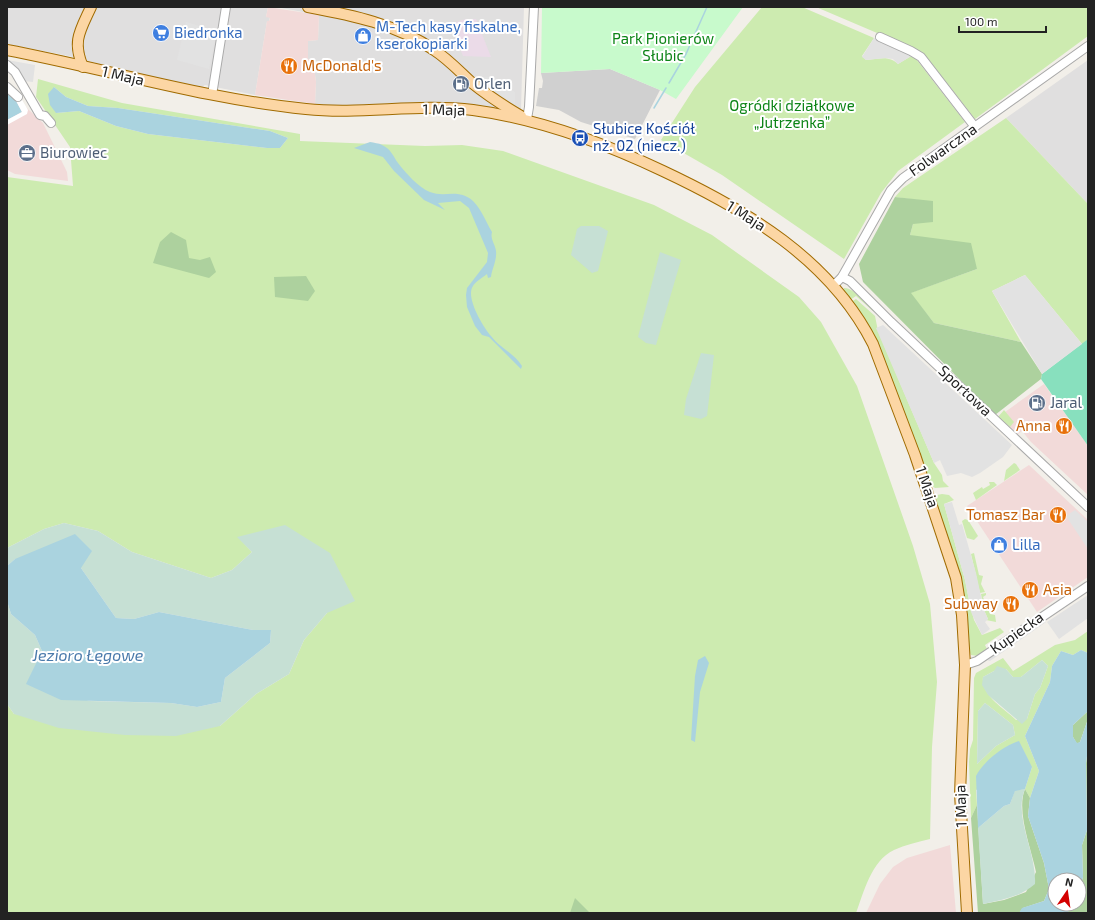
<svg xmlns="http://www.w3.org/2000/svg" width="1095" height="920" font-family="'Exo 2',sans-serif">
  <rect width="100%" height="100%" fill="#f2efe9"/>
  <g fill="#e0dfdf">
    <path d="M 7,7 L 268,7 L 266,17 L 270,17 L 269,21 L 267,21 L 255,95 L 205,85 L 202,87 L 166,81 L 69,56 L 7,44 Z"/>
    <path d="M 276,7 L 524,7 L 521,109 L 431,103 L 331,106 L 315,104 L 316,82 L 313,60 L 308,59 L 308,41 L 318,40 L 319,15 Z"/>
    <path d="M 1088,60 L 1088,204 L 1006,118 Z"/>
  </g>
  <g fill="#f2dad9">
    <path d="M 268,7 L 319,15 L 318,40 L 308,41 L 308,59 L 313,60 L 316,82 L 315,104 L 255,95 L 267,21 L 269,21 L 270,18 L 266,17 Z"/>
    <path d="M 16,98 L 43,123 L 67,172 L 68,181 L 15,174 L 7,170 L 7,121 Z"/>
    <path d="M 1044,384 L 1088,446 L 1088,495 L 1031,442 L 1022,431 L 1018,434 L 998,417 Z"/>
    <path d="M 1029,465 L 1088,520 L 1088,577 L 1037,612 L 967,506 Z"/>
    <path d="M 950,845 L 956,913 L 866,913 L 880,884 L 893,867 L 907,858 Z"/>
  </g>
  <path fill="#ebdbe8" d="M 466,19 L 476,19 L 491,57 L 463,56 L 450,24 Z"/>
  <path fill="#d0d0d0" d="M 610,69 L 660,90 L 635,139 L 581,122 L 559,110 L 536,106 L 539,88 L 542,88 L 543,81 L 541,73 Z"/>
  <g fill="#cdebb0" fill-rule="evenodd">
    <path d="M 762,7 L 802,7 L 874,38 L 862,56 L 866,60 C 878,59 889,55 898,64 L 913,55 L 965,122 L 898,171 L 881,193 L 844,259 L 722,175 L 661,140 L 695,87 Z"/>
    <path d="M 816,7 L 1088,7 L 1088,36 L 975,119 L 929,60 L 917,50 Z"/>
    <path d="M 38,79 L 122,103 L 300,134 L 300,141 L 425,146 L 462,145 L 503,151 L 654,205 L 712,235 L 799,297 L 821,322 L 857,386 L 913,546 L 930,604 L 937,682 L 932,747 L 930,839 C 918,842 905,845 894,850 C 871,861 864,892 856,913 L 7,913 L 7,704 L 14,714 L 220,726 L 256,694 L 289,674 L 304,640 L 327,613 L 238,537 L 252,552 L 232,570 L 211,578 L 132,552 L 98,531 L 64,523 L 44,529 L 7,548 L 7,177 L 73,186 L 70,147 L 36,97 ZM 54,87 L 66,97 L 88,106 L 118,108 L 270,131 L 288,138 L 280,148 L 267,148 L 148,134 L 116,126 L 79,111 L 56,113 Z"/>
    <path d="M 1006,118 L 1088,204 L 1088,339 L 1082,344 L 1025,275 L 992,291 L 1021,342 L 934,323 L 910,293 L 977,269 L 910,235 L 913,224 L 933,202 L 895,197 L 903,188 Z"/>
    <path d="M 844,288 C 853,287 870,305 874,312 L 856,296 L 850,300 L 843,291 Z"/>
    <path d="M 856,299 L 875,316 L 878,331 L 934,463 L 942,475 L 943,481 L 949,487 L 935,488 L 930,484 L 851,302 Z"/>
    <path d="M 1004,410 L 1014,422 L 1010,427 L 998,417 Z"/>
    <path d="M 1014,463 L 1016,464 L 1020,470 L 1004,481 L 1006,470 Z"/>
    <path d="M 989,482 L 994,482 L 997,485 L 976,500 L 973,493 L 982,487 L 983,489 L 990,485 Z"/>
    <path d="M 942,494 L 949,495 L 954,500 L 944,504 L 965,580 L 969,600 L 973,600 L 974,604 L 970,605 L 974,620 L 982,635 L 1000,628 L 1004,632 L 985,645 L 988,651 L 978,656 L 971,655 L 969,651 L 935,500 L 937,495 Z"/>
    <path d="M 965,519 L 968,520 L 978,536 L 974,540 L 967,538 L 962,521 Z"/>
    <path d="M 974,553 L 979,575 L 983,576 L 981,584 L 985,592 L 980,593 L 971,554 Z"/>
    <path d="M 986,593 L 986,595 L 983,597 L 990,614 L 995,615 L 996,622 L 986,620 L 988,619 L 984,610 L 981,594 Z"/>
    <path d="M 1088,631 L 1088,653 L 1081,650 L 1073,655 L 1061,651 L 1052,666 L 1050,682 L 1025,736 L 1039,771 L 1030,798 L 1025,789 L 1032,767 L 976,790 L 977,805 L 971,818 L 969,762 L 970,749 L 973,740 L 974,678 L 976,673 L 1003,658 L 1013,671 L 1055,645 L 1075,640 ZM 1042,660 L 1048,666 L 1040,688 L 1035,694 L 1027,719 L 1016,720 C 1004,708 981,696 983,677 L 994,671 L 1006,669 L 1013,677 L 1021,677 ZM 985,703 L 1013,725 L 1015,735 L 996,746 L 977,764 L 978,711 Z"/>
  </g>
  <g fill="#add19e">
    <path d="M 895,197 L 933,201 L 933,222 L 913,224 L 910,235 L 971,243 L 977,269 L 911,293 L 934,323 L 1021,342 L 1042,374 L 1041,379 L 995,415 L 863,282 L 859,264 Z"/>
    <path d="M 171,232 L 186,240 L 189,258 L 200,260 L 210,257 L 216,272 L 209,278 L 153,263 L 160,242 Z"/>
    <path d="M 306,276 L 315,291 L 308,301 L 275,297 L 274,277 Z"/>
    <path d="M 1088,711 L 1088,719 L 1080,742 L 1077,744 L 1073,737 L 1073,725 Z"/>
    <path d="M 1088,749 L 1088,913 L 1067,913 L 1074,904 L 1079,904 L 1079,891 L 1083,877 L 1082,845 L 1087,830 L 1086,763 Z"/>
    <path d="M 1025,789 L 1030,798 L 1028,816 L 1044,863 L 1049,889 L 1044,901 L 1023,908 L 1019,913 L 978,913 L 971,818 L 977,805 L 983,904 L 1004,900 L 1026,892 L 1036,872 C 1031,848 1016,811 1025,789 Z"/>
    <path d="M 575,898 L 590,913 L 570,913 Z"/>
  </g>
  <g fill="#c6e0d4">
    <path d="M 581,226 L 599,226 L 608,231 L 598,271 L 592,273 L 571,255 L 577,229 Z"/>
    <path d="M 660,252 L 681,260 L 656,345 L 646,343 L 638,337 Z"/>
    <path d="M 701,353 L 714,355 L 707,416 L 701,419 L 684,415 L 686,399 Z"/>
    <path d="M 64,523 L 98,531 L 132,552 L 211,578 L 232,570 L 252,552 L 237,537 L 285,525 L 330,553 L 355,601 L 327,613 L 304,640 L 289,674 L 256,694 L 220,726 L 176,736 L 125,735 L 59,728 L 14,714 L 7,704 L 7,601 L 11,614 L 35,635 L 42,651 L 27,684 L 90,701 L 171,703 L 197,707 L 221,702 L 225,678 L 270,643 L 271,630 L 253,630 L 159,612 L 134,619 L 116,618 L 81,568 L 15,559 L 7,566 L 7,548 L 44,529 Z"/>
    <path d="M 1042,660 L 1048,666 L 1040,688 L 1035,694 L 1027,719 L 1022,724 L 988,695 L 982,685 L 983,677 L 994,671 L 997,666 L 1006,669 L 1013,677 L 1021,677 Z"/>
    <path d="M 985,703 L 1013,725 L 1015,735 L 996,746 L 977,764 L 978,711 Z"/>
    <path d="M 1025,789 C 1013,817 1037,853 1035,884 C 1020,897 1002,900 983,904 L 978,828 L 1004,806 L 1010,804 L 1015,790 Z"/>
  </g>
  <path fill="#c8facc" d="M 542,7 L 743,7 L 676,99 L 660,90 L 610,69 L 541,73 Z"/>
  <path fill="#88e0be" d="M 1088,339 L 1088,446 L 1041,379 L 1042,374 Z"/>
  <g fill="#e2e2e2">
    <path d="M 186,22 L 217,31 L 209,69 L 177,60 Z"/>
    <path d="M 874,38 L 899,48 L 913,55 L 898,64 L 893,59 L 886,58 L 866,60 L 862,57 Z"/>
    <path d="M 7,60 L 35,65 L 33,82 L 23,81 Z"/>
    <path d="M 473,77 L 490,77 L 515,92 L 515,107 Z"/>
    <path d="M 1025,275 L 1082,344 L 1042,374 L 992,291 Z"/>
    <path d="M 883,325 L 1012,445 L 1003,457 L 980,473 L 972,477 L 961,473 L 947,476 L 940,460 L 934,463 L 876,328 Z"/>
    <path d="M 952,502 L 959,525 L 962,524 L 976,573 L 984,610 L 988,619 L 985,622 L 990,629 L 982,635 L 971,612 L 970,605 L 974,604 L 973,600 L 969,601 L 965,580 L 944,504 Z"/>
    <path d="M 1075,510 L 1088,522 L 1088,549 L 1066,516 Z"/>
    <path d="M 1088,595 L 1088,618 L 1059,639 L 1047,622 Z"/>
    <path d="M 1041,620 L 1046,622 L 990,661 L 984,659 Z"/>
  </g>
  <g fill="#aad3df">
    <path d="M 54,87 L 66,97 L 88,106 L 118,108 L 270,131 L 288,138 L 280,148 L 267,148 L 148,134 L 116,126 L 79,111 L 56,113 L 50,105 L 48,94 Z"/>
    <path d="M 7,92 L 15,99 L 22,112 L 7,120 Z"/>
    <path d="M 370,142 C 374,143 379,143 382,145 C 391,149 393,156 398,163 C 405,172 419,188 430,192 C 445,198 458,188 473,201 C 482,210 486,222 492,232 C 490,239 495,244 496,251 C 497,261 492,268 491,277 L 488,278 L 487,274 C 482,278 475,282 473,286 C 465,297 483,327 491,336 C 500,348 514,353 522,366 L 521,369 L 489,337 L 482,335 L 475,326 L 467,307 L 466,295 L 467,288 L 487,262 L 488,253 L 469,208 L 460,201 L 438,203 L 445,210 L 424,200 L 394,171 L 383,157 L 354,148 Z"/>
    <path d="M 75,534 L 92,551 L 81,568 L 116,618 L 134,619 L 159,612 L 253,630 L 271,630 L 270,643 L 225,678 L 221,702 L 197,707 L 171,703 L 61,700 L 26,684 L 42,651 L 35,635 L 11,614 L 7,601 L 7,566 L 15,559 Z"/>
    <path d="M 1081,650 L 1088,653 L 1088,711 L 1073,725 L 1073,737 L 1077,743 L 1080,742 L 1088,719 L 1088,749 L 1086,763 L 1087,830 L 1082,845 L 1083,877 L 1079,891 L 1079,880 L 1055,880 L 1055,904 L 1074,904 L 1067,913 L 1019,913 L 1022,908 L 1044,901 L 1049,889 L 1044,863 L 1028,816 L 1030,798 L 1039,771 L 1025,736 L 1050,682 L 1052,666 L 1061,651 L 1073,655 Z"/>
    <path d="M 705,656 L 709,663 L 700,692 L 695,742 L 691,740 L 695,676 L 698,660 Z"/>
    <path d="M 1019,741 L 1032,767 L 1025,789 L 1015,791 L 1010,804 L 1004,806 L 978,828 L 976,776 C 983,762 1003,746 1019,741 Z"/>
  </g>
  <path fill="#fff" d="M 7,83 L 18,93 L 28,110 L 27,114 L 7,125 L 7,120 L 22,112 L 15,99 L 7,92 Z"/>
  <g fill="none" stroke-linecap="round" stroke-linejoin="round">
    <g stroke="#aad3df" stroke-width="1.5">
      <path d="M 669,83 L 686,54 L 707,7"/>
      <path d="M 654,108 L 666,88"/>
    </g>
    <g stroke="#a9a9a9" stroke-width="10">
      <g id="minor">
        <path d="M 880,37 L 911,51 L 921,57 L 975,127"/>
        <path d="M 7,65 L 15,72 L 40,115 L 45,116 L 51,123"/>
        <path d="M 7,87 L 18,97"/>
        <path d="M 212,95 L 226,7"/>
        <path d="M 527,119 L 529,107 L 534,7"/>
        <path d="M 842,277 L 850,281 L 891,322 L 1088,507"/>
        <path d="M 833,286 L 842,277 L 891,190 L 903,178 L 1088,46"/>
        <path d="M 965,665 L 977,661 L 1088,586"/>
      </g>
    </g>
    <g stroke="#a06b00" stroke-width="12">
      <g id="major">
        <path d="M 308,7 C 351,15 397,24 434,50 C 448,59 459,71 471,82 C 487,95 504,106 521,116"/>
        <path d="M 7,50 C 107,69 205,99 306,109 C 362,115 418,103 473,110 C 540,119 602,142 663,171 C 746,210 830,259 873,344 L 915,455 L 956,578 L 962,615 L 965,665 L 960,794 L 967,913"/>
        <path d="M 83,67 C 72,41 80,31 91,7"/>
      </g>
    </g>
    <use href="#minor" stroke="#fff" stroke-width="8"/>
    <use href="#major" stroke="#fcd6a4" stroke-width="10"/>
  </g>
  <defs>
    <g id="supermarket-disc" transform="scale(0.9)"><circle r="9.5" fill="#3f7fe0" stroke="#fff"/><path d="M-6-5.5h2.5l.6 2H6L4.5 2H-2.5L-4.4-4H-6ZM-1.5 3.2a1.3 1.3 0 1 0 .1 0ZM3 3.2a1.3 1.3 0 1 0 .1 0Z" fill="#fff"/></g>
    <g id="shop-disc" transform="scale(0.9)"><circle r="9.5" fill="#3f7fe0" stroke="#fff"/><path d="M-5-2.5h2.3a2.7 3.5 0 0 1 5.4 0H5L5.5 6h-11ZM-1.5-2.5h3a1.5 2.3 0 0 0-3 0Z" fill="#fff"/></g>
    <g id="restaurant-disc" transform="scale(0.9)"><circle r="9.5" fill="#e8710a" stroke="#fff"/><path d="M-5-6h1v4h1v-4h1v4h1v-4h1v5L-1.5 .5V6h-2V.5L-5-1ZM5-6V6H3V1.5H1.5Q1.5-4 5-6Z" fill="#fff"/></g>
    <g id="fuel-disc" transform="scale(0.9)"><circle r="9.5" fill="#5c6f8a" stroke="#fff"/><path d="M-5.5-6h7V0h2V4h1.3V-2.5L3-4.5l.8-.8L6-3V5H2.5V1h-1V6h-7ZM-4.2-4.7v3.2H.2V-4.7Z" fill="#fff"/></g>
    <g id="bus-disc" transform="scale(0.9)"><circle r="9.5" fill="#1a4fb4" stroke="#fff"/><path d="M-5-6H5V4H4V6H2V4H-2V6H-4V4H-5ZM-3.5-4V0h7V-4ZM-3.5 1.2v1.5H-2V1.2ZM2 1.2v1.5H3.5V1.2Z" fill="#fff"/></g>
    <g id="office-disc" transform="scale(0.9)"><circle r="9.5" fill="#5c6f8a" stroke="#fff"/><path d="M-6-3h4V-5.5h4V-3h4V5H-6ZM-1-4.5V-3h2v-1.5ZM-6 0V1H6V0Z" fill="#fff"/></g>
  </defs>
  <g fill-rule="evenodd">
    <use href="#supermarket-disc" x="161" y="33"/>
    <use href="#shop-disc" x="363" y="36"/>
    <use href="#restaurant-disc" x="289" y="66"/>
    <use href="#fuel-disc" x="461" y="84"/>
    <use href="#bus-disc" x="580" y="138"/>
    <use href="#office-disc" x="27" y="153"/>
    <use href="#fuel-disc" x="1037" y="403"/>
    <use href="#restaurant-disc" x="1064" y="426"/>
    <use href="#restaurant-disc" x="1058" y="515"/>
    <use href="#shop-disc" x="999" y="545"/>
    <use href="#restaurant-disc" x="1030" y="590"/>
    <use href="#restaurant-disc" x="1011" y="604"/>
  </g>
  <g text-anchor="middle" stroke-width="4" stroke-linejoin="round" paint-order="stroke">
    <g font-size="15" fill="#366cbe" stroke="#fff" text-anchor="start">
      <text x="376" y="32">M-Tech kasy fiskalne,<tspan x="376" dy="17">kserokopiarki</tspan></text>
      <text x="174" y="38">Biedronka</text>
      <text x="1012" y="550">Lilla</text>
    </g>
    <g font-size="15" fill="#0c8416" stroke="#fff">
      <text x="663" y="44">Park Pionierów<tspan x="663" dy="17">Słubic</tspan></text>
      <text x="792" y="111">Ogródki działkowe<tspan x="792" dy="17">„Jutrzenka”</tspan></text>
    </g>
    <g font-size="15" fill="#c56008" stroke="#fff" text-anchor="end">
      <text x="302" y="71" text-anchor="start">McDonald's</text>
      <text x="1051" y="431">Anna</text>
      <text x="1045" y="520">Tomasz Bar</text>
      <text x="1043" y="595" text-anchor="start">Asia</text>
      <text x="998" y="609">Subway</text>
    </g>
    <g font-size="15" fill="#222" stroke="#fff">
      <text transform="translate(123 76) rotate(13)" y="5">1 Maja</text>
      <text transform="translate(444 110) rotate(1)" y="5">1 Maja</text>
      <text transform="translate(943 150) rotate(-35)" y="5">Folwarczna</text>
      <text transform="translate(746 216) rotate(32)" y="5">1 Maja</text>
      <text transform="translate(965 391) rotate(43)" y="5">Sportowa</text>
      <text transform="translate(927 487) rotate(71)" y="5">1 Maja</text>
      <text transform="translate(1017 633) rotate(-35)" y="5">Kupiecka</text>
      <text transform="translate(961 806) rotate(-92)" y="5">1 Maja</text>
    </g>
    <g font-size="15" fill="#4e5e75" stroke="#fff" text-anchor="start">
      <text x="474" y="89">Orlen</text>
      <text x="40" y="158">Biurowiec</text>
      <text x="1050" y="408">Jaral</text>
    </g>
    <g font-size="15" fill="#164399" stroke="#fff" text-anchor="start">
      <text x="593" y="134">Słubice Kościół<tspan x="593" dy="17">nż. 02 (niecz.)</tspan></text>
    </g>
    <g font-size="16" font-style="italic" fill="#4a7aab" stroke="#fff">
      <text x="88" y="661">Jezioro Łęgowe</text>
    </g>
  </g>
  <rect width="1095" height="920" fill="none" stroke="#222222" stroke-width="16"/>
  <g transform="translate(1067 892) rotate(13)"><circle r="19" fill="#ffffff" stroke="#a7a7a7"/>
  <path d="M0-3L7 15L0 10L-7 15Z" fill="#d40000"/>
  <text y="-6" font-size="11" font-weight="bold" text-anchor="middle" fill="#222222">N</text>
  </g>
  <path d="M959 26v6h87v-6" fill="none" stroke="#222222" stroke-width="2"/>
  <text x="965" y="26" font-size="12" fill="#222222" stroke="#ffffff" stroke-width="3" paint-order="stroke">100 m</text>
</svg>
